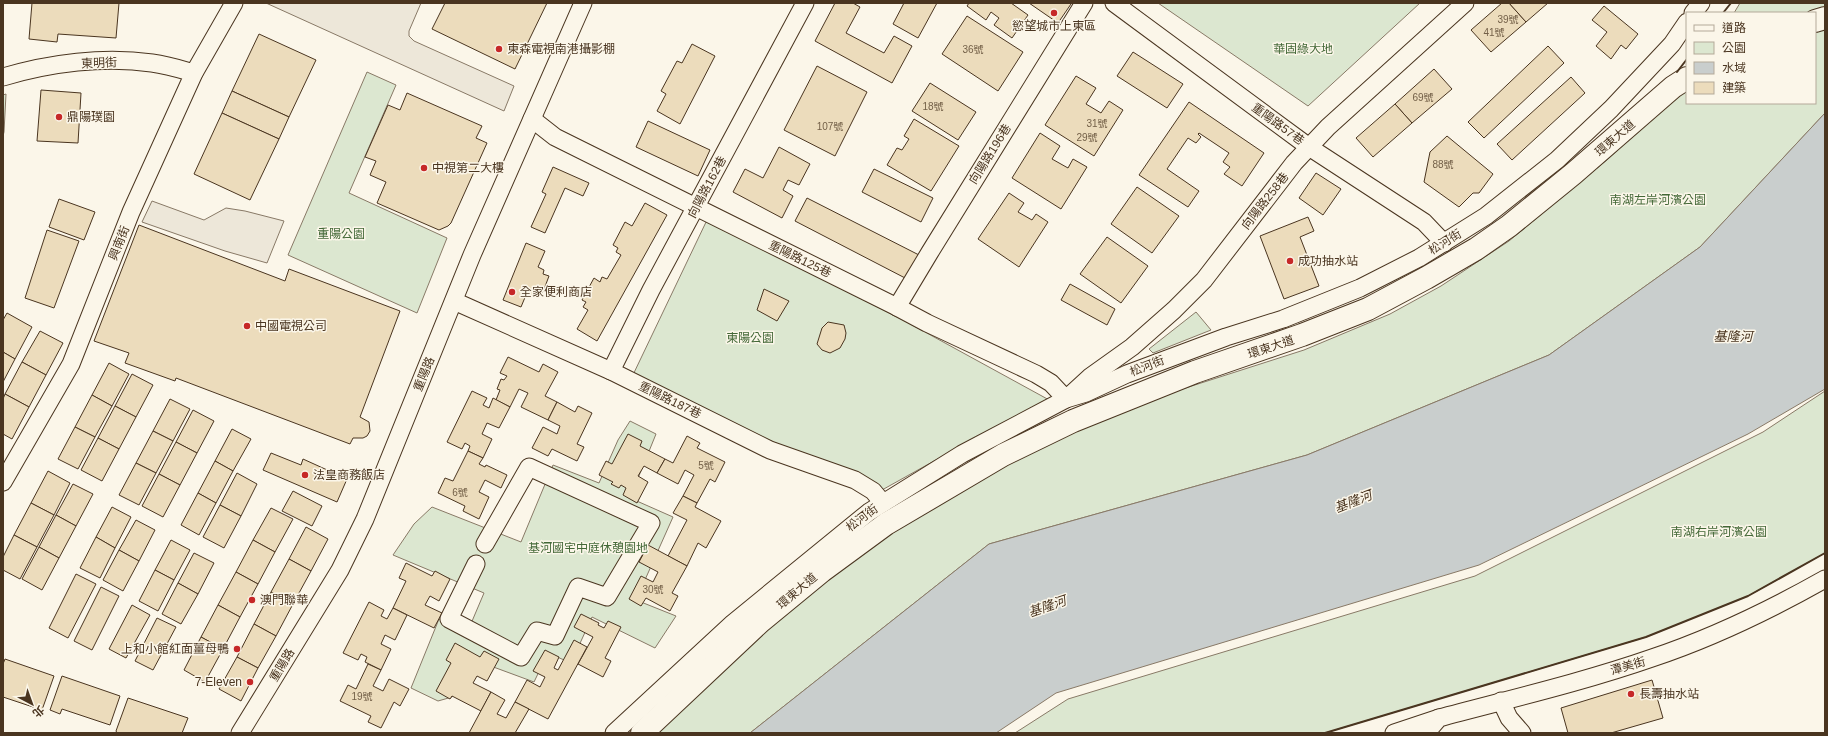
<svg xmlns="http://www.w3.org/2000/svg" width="1828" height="736" font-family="Helvetica,'Noto Sans TC',sans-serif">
  <rect width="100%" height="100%" fill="#fbf6e9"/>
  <g fill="#dce7d0" stroke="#887966">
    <path d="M 1158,3 L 1420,3 L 1308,106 Z"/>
    <path d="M 1740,3 L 1825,3 L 1825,113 L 1700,247 L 1549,355 L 1307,455 L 989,544 L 750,733 L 648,733 L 739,647 L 897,524 L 1029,452 L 1148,400 L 1304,350 L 1390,314 L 1441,286 L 1509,241 L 1608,159 L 1669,102 L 1687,79 L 1687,103 L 1815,103 L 1815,13 L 1734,13 Z"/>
    <path d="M 367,72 L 396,85 L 349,193 L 447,238 L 417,313 L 288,255 Z"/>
    <path d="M 6,94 L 4,132 L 3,136 L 3,95 Z"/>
    <path d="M 707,220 L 903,320 L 1051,401 L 934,461 L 882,490 L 631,379 Z"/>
    <path d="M 1196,312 L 1211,330 L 1153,353 L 1149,349 Z"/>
    <path d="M 1825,391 L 1825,553 L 1748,596 L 1646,637 L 1325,733 L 1015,733 L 1068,699 L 1475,576 L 1763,432 Z"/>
    <path d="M 630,421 L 656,434 L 630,498 L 673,517 L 636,600 L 676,616 L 655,648 L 592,617 L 571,663 L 548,653 L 534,682 L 469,658 L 452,697 L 438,701 L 411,688 L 439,619 L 467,633 L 484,593 L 393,555 L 414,524 L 432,507 L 521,542 L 553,465 L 599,483 L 618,440 Z"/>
  </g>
  <g fill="#ede7d9" stroke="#887966">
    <path d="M 266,3 L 421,3 L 409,31 L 409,36 L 414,41 L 514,86 L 504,111 Z"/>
    <path d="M 152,201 L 204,220 L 226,208 L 245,211 L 284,221 L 267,263 L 225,251 L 142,222 Z"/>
  </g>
  <path fill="#c9cecd" stroke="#887966" d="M 1825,113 L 1825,389 L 1748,434 L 1479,565 L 1056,693 L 996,733 L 750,733 L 989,544 L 1307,455 L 1549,355 L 1700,247 Z"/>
  <g fill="#ecdcbc" stroke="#4a3520">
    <path d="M 32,3 L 119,3 L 116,38 L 58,34 L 57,42 L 29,39 Z"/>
    <path d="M 445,3 L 547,3 L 515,69 L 432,29 Z"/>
    <path d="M 835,3 L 853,3 L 860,7 L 846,33 L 884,53 L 894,36 L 912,46 L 892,83 L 815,41 Z"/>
    <path d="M 904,3 L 937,3 L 918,38 L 893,24 Z"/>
    <path d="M 969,3 L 1011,3 L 1028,15 L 1012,38 L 994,25 L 999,18 L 991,12 L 986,20 L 967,6 Z"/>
    <path d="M 1029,3 L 1070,3 L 1071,4 L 1058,23 Z"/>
    <path d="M 1502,3 L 1509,3 L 1526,22 L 1491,52 L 1471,30 Z"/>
    <path d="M 1509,3 L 1548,3 L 1526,22 Z"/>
    <path d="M 1604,6 L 1638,34 L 1626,49 L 1621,45 L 1611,59 L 1596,46 L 1607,32 L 1592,20 Z"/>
    <path d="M 967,16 L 1023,52 L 998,91 L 942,54 Z"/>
    <path d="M 259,34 L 316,60 L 289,117 L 232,91 Z"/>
    <path d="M 692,44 L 715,56 L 680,124 L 657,111 L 666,94 L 661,91 L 677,61 L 682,63 Z"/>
    <path d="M 1548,46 L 1564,63 L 1484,138 L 1468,122 Z"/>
    <path d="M 1133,52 L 1183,84 L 1167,108 L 1117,76 Z"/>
    <path d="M 817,66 L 867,92 L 835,156 L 784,130 Z"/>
    <path d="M 1434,69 L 1452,89 L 1412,123 L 1395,104 Z"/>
    <path d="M 1076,76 L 1096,88 L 1086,104 L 1101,113 L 1109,101 L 1123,110 L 1094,156 L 1045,125 Z"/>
    <path d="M 1571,77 L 1585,93 L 1512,160 L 1497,144 Z"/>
    <path d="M 930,83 L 976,112 L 958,140 L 912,111 Z"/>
    <path d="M 41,90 L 81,93 L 78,143 L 37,141 Z"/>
    <path d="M 232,91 L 289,117 L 279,139 L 222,113 Z"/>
    <path d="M 407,93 L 482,126 L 476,138 L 487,143 L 451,223 L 448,226 L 439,230 L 377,203 L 386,182 L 370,175 L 376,161 L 365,157 L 388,105 L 400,110 Z"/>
    <path d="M 1189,102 L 1264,153 L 1242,186 L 1224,174 L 1230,167 L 1223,162 L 1229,153 L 1199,133 L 1198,134 L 1201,137 L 1196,143 L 1188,138 L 1167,169 L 1199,191 L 1188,207 L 1139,175 Z"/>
    <path d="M 1395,104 L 1412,123 L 1373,157 L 1356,138 Z"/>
    <path d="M 222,113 L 279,139 L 250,200 L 194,174 Z"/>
    <path d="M 914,119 L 959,146 L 931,191 L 887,165 L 897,148 L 902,150 L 909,139 L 904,136 Z"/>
    <path d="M 648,121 L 710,150 L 698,176 L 636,147 Z"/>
    <path d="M 1040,133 L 1060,146 L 1052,159 L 1068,168 L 1073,159 L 1087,167 L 1061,209 L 1012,178 Z"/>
    <path d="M 1447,136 L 1493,174 L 1479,193 L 1473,193 L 1459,207 L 1424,182 L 1430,152 Z"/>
    <path d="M 779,147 L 810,164 L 799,185 L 788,180 L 783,190 L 793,196 L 782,218 L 733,192 L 745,169 L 763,178 Z"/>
    <path d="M 553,167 L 589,183 L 583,196 L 565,188 L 545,233 L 531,227 L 546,194 L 542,192 Z"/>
    <path d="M 874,169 L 933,198 L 921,222 L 862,192 Z"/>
    <path d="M 1316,173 L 1341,189 L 1323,215 L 1299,198 Z"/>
    <path d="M 1137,187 L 1179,216 L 1152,253 L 1111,224 Z"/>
    <path d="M 1009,193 L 1024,203 L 1018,212 L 1032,220 L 1036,214 L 1048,222 L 1019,267 L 978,239 Z"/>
    <path d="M 807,198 L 919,255 L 907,279 L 795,221 Z"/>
    <path d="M 59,199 L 95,212 L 84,240 L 49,227 Z"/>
    <path d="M 645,203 L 667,215 L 597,341 L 577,329 L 588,310 L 583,307 L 586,302 L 582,300 L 594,278 L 600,282 L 602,277 L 607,279 L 621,255 L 616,252 L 618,248 L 613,245 L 625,222 L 632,226 Z"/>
    <path d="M 1308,217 L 1314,231 L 1300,237 L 1319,286 L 1284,299 L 1260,236 Z"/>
    <path d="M 139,225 L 285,281 L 289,269 L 400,311 L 360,417 L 369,422 L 370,431 L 367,436 L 363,438 L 353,438 L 350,444 L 176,378 L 175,381 L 125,363 L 129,353 L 94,341 Z"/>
    <path d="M 47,230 L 79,241 L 54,308 L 25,298 Z"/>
    <path d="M 1107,237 L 1148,266 L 1121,303 L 1080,274 Z"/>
    <path d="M 526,243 L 545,251 L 538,267 L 544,270 L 543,274 L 549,276 L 543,292 L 535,292 L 532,297 L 526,295 L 521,307 L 503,300 Z"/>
    <path d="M 1070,284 L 1115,309 L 1107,325 L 1061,300 Z"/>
    <path d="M 764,289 L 789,301 L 777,321 L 757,310 Z"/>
    <path d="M 7,313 L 32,327 L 15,359 L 3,352 L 3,320 Z"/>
    <path d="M 828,322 L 844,325 L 846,333 L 845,339 L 840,348 L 830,353 L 822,350 L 817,344 L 822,328 Z"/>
    <path d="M 40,331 L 63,343 L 46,375 L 22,362 Z"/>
    <path d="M 3,352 L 15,359 L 3,382 Z"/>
    <path d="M 508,357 L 539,372 L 543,364 L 558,372 L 545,396 L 557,402 L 548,420 L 521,407 L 528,393 L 519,389 L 510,407 L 496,400 L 500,390 L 497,389 L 501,379 L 504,380 L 507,376 L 500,373 Z"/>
    <path d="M 22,362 L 46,375 L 29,407 L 5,394 Z"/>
    <path d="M 109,363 L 129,374 L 112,406 L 92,395 Z"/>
    <path d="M 132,374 L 153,385 L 136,417 L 115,406 Z"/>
    <path d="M 472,391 L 487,398 L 483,405 L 489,408 L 493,398 L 510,407 L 499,428 L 487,423 L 482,434 L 492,439 L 483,458 L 468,451 L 470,446 L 465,443 L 462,449 L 447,442 Z"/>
    <path d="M 5,394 L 29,407 L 12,439 L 3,434 L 3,399 Z"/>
    <path d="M 92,395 L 112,406 L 95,437 L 75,427 Z"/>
    <path d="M 170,399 L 190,409 L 173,441 L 153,431 Z"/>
    <path d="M 557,402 L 575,412 L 578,406 L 592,413 L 577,444 L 584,447 L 577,461 L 552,449 L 548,456 L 532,448 L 543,427 L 557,434 L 560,426 L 548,420 Z"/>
    <path d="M 115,406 L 136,417 L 119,449 L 98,438 Z"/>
    <path d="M 193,410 L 214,421 L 197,453 L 176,442 Z"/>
    <path d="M 75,427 L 95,437 L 78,469 L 58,459 Z"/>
    <path d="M 232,429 L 251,439 L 233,471 L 215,461 Z"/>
    <path d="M 153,431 L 173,441 L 156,473 L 136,463 Z"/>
    <path d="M 628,434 L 642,441 L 640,446 L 665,459 L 657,473 L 644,466 L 638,476 L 648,482 L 637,503 L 623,495 L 626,488 L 621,485 L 619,488 L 611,484 L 613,482 L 599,475 L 606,461 L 612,464 Z"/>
    <path d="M 687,436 L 700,443 L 697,448 L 725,462 L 715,482 L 710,479 L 697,503 L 683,496 L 694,475 L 685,470 L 678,484 L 657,473 L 665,459 L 673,463 Z"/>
    <path d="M 98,438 L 119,449 L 102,481 L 81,470 Z"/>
    <path d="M 176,442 L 197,453 L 180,485 L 159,474 Z"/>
    <path d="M 468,451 L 483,458 L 479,464 L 485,467 L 486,465 L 507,475 L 501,488 L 485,480 L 479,492 L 489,497 L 479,519 L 463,511 L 465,506 L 438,493 L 445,478 L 453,481 Z"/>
    <path d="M 271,453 L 301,465 L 303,459 L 347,479 L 337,502 L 263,470 Z"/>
    <path d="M 215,461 L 233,471 L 216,503 L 198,493 Z"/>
    <path d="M 136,463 L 156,473 L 139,505 L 119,495 Z"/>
    <path d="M 48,471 L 70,483 L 54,515 L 31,503 Z"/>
    <path d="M 237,473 L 257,484 L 241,516 L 220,505 Z"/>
    <path d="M 159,474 L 180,485 L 163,517 L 142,506 Z"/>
    <path d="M 73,484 L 93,494 L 76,526 L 56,515 Z"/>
    <path d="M 293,491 L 322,506 L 312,526 L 282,511 Z"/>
    <path d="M 198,493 L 216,503 L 199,535 L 181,525 Z"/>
    <path d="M 683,496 L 697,503 L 695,507 L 721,521 L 706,548 L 698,543 L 687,566 L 668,556 L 687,520 L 673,513 Z"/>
    <path d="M 31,503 L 54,515 L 37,547 L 14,535 Z"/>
    <path d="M 220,505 L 241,516 L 224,548 L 203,537 Z"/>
    <path d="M 112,507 L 131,517 L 115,548 L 96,537 Z"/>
    <path d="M 271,508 L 293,519 L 275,552 L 253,540 Z"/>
    <path d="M 56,515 L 76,526 L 59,558 L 39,547 Z"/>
    <path d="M 136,520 L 155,530 L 139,561 L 119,550 Z"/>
    <path d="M 306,527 L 328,539 L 311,571 L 289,559 Z"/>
    <path d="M 14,535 L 37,547 L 20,579 L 3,570 L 3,557 Z"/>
    <path d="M 96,537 L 115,548 L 100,578 L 80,568 Z"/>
    <path d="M 171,540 L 190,550 L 174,580 L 155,570 Z"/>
    <path d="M 253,540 L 275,552 L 258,584 L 236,572 Z"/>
    <path d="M 648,545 L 687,566 L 672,593 L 678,596 L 670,611 L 646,598 L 641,606 L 629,599 L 641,576 L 653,582 L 658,572 L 639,562 Z"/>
    <path d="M 39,547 L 59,558 L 42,590 L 22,579 Z"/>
    <path d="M 119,550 L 139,561 L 123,591 L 103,580 Z"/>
    <path d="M 194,553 L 214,563 L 198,594 L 178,583 Z"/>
    <path d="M 289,559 L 311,571 L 293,604 L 271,592 Z"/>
    <path d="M 406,563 L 432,576 L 435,571 L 450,579 L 439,601 L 430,596 L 425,605 L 442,613 L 434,628 L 393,608 L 406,581 L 399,578 Z"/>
    <path d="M 155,570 L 174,580 L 158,611 L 139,601 Z"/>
    <path d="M 236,572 L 258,584 L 240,617 L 218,605 Z"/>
    <path d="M 76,574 L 96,584 L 68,638 L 49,628 Z"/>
    <path d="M 178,583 L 198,594 L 181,624 L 162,614 Z"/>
    <path d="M 101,587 L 119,596 L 92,650 L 74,641 Z"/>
    <path d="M 271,592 L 293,604 L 276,636 L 254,624 Z"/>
    <path d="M 369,602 L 384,610 L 381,616 L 387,619 L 393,608 L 407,615 L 395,640 L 385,635 L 381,644 L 391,649 L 381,670 L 365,662 L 367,657 L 361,654 L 358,660 L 343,653 Z"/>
    <path d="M 132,605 L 150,615 L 126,658 L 109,649 Z"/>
    <path d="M 218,605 L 240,617 L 223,649 L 201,637 Z"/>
    <path d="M 581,614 L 599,623 L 598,625 L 604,628 L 608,621 L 621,627 L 605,658 L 611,661 L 603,677 L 578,664 L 593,637 L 574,627 Z"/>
    <path d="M 157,618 L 176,627 L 153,670 L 135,661 Z"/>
    <path d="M 254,624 L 276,636 L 258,668 L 237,657 Z"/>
    <path d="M 201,637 L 223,649 L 205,682 L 184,670 Z"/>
    <path d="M 574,640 L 587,647 L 548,719 L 515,702 L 527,680 L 540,687 L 545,677 L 533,671 L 545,650 L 559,657 L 554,668 L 558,670 Z"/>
    <path d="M 455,643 L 480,657 L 484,651 L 499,659 L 487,681 L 477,676 L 473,683 L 491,692 L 481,711 L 452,696 L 450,699 L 436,691 L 451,663 L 446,660 Z"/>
    <path d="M 237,657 L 258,668 L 241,701 L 219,689 Z"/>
    <path d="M 5,659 L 54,676 L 42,710 L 3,697 L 3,664 Z"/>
    <path d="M 368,664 L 381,670 L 373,686 L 383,691 L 389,679 L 409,689 L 400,706 L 394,702 L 381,728 L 368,722 L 371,716 L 340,701 L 348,685 L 356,689 Z"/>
    <path d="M 62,676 L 120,696 L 110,725 L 62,709 L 60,714 L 50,710 Z"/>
    <path d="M 1652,680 L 1663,718 L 1611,733 L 1568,733 L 1561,708 Z"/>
    <path d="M 491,692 L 505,700 L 497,714 L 506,718 L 515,702 L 529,709 L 515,733 L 469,733 Z"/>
    <path d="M 128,698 L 188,718 L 182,733 L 117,733 L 116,731 Z"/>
  </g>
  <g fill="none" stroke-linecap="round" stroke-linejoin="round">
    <g stroke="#4a3520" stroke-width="19">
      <g id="minor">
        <path d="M 1114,3 L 1309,147 L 1424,222 L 1444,243"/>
        <path d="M 1693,13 L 1701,3"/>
        <path d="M 3,77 C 50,63 104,56 152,63 C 167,65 180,69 194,73"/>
        <path d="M 532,119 L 555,137 L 897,307 L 927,323 L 1036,374 L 1051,383 L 1066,399 L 1090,377 L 1132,347 L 1174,310 L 1204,280 L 1294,163 L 1328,127 L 1465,3"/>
        <path d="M 454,301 L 611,371 L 770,450 L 855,480 L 873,491 L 883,503"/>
        <path d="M 897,307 L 930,252 L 1084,3"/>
        <path d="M 611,371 L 651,290 L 805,3"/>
        <path d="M 3,482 L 71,364 L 131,212 L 194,73 L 234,3"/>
        <path d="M 476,564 L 449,619 L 521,657 L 537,631 L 555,636 L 578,587 L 607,597 L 651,523 L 529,467 L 485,544"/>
        <path d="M 1501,701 L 1509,718 L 1522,733"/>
        <path d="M 240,733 L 340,570 L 365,519 L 472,255 L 583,3"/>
        <path d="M 614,733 L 733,623 L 869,512 L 962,454 L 1066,399 L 1086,393 L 1127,374 L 1226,337 L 1283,319 L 1360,288 L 1419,258 L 1486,216 L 1557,160 L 1611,109 L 1672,44 L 1687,22"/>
        <path d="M 1394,733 L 1439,718"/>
        <path d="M 1426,733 L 1439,718 C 1510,699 1583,682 1652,658 C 1712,638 1770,610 1825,579"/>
      </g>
    </g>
    <g stroke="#4a3520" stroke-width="24">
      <g id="highway">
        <path d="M 1815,21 L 1825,18"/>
        <path d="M 642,733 L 760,622 L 822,571 L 886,524 L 1003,455 L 1073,421 L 1195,372 L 1302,335 L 1368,309 L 1426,278 L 1476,249 L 1509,226 L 1573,174 L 1673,87 L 1687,78"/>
      </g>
    </g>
    <use href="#minor" stroke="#fbf6e9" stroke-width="17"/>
    <use href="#highway" stroke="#fbf6e9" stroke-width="22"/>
    <g stroke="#4a3520" stroke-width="2">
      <path d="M 1723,13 L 1731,3"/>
      <path d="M 1677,72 L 1687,59"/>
      <path d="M 1325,733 L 1646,637 L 1748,596 L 1825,553"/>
    </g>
  </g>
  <g fill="#c62828" stroke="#fbf6e9" stroke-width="1.5">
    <circle cx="1054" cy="13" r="4"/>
    <circle cx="499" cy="49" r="4"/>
    <circle cx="59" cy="117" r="4"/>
    <circle cx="424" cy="168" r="4"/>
    <circle cx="1290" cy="261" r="4"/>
    <circle cx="512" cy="292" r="4"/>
    <circle cx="247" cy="326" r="4"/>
    <circle cx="305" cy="475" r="4"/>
    <circle cx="252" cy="600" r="4"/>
    <circle cx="237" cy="649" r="4"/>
    <circle cx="250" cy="682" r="4"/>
    <circle cx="1631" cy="694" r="4"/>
  </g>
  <g text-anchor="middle" stroke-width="3" stroke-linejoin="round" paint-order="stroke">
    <g font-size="10" fill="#725f47">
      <text x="1508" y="23">39號</text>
      <text x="1494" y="36">41號</text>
      <text x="973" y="53">36號</text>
      <text x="1423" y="101">69號</text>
      <text x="933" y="110">18號</text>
      <text x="1097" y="127">31號</text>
      <text x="830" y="130">107號</text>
      <text x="1087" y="141">29號</text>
      <text x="1443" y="168">88號</text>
      <text x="706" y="469">5號</text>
      <text x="460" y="496">6號</text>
      <text x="653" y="593">30號</text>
      <text x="362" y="700">19號</text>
    </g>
    <g font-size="12" fill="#4a3520" stroke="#fbf6e9" text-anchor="start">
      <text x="1054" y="30" text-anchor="middle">慾望城市上東區</text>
      <text x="507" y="53">東森電視南港攝影棚</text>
      <text x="67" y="121">鼎陽璞園</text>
      <text x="432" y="172">中視第二大樓</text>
      <text x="1298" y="265">成功抽水站</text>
      <text x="520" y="296">全家便利商店</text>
      <text x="255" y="330">中國電視公司</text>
      <text x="313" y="479">法皇商務飯店</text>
      <text x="260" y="604">澳門聯華</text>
      <text x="229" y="653" text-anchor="end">上和小館紅面薑母鴨</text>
      <text x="242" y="686" text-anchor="end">7-Eleven</text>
      <text x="1639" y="698">長壽抽水站</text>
    </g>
    <g font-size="12" fill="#436837" stroke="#fbf6e9">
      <text x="1303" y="53">華固綠大地</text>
      <text x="1658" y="204">南湖左岸河濱公園</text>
      <text x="341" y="238">重陽公園</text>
      <text x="750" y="342">東陽公園</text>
      <text x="1719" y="536">南湖右岸河濱公園</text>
      <text x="588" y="552">基河國宅中庭休憩園地</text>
    </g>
    <g font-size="12" fill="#4a3520" stroke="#fbf6e9">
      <text transform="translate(99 63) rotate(-2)" y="4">東明街</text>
      <text transform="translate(1278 124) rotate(36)" y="4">重陽路57巷</text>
      <text transform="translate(1615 138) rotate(-41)" y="4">環東大道</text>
      <text transform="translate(990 154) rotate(-58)" y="4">向陽路196巷</text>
      <text transform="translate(707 187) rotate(-62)" y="4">向陽路162巷</text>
      <text transform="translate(1265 201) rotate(-52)" y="4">向陽路258巷</text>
      <text transform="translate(1445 242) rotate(-32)" y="4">松河街</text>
      <text transform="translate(119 243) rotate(-68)" y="4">興南街</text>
      <text transform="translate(800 259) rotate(26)" y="4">重陽路125巷</text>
      <text transform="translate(1271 347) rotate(-19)" y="4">環東大道</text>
      <text transform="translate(1147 366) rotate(-21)" y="4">松河街</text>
      <text transform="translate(424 374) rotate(-68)" y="4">重陽路</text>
      <text transform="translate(670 400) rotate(26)" y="4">重陽路187巷</text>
      <text transform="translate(862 518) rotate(-37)" y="4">松河街</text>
      <text transform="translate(797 591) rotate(-40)" y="4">環東大道</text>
      <text transform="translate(282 665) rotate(-59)" y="4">重陽路</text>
      <text transform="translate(1628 666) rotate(-16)" y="4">潭美街</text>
    </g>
    <g font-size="13" font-style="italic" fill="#4a3520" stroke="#fbf6e9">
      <text x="1733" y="341">基隆河</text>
      <text transform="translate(1353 501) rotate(-21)" y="5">基隆河</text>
      <text transform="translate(1047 606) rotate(-19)" y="5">基隆河</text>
    </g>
  </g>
  <rect width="1828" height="736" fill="none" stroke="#4a3520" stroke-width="8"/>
  <rect x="1686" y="12" width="130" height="92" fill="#fbf6e9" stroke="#b4a999"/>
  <rect x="1694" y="25" width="20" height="6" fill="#fbf6e9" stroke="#b4a999"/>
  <text x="1722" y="32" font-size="12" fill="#4a3520">道路</text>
  <rect x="1694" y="42" width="20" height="12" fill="#dce7d0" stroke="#b4a999"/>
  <text x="1722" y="52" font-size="12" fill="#4a3520">公園</text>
  <rect x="1694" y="62" width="20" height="12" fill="#c9cecd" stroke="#b4a999"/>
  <text x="1722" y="72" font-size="12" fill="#4a3520">水域</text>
  <rect x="1694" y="82" width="20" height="12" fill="#ecdcbc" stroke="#b4a999"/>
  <text x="1722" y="92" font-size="12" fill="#4a3520">建築</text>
  <g transform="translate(32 704) rotate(139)" stroke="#fbf6e9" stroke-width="3" paint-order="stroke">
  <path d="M0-3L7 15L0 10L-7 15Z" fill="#4a3520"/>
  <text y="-6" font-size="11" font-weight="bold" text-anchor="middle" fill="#4a3520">北</text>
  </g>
</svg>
